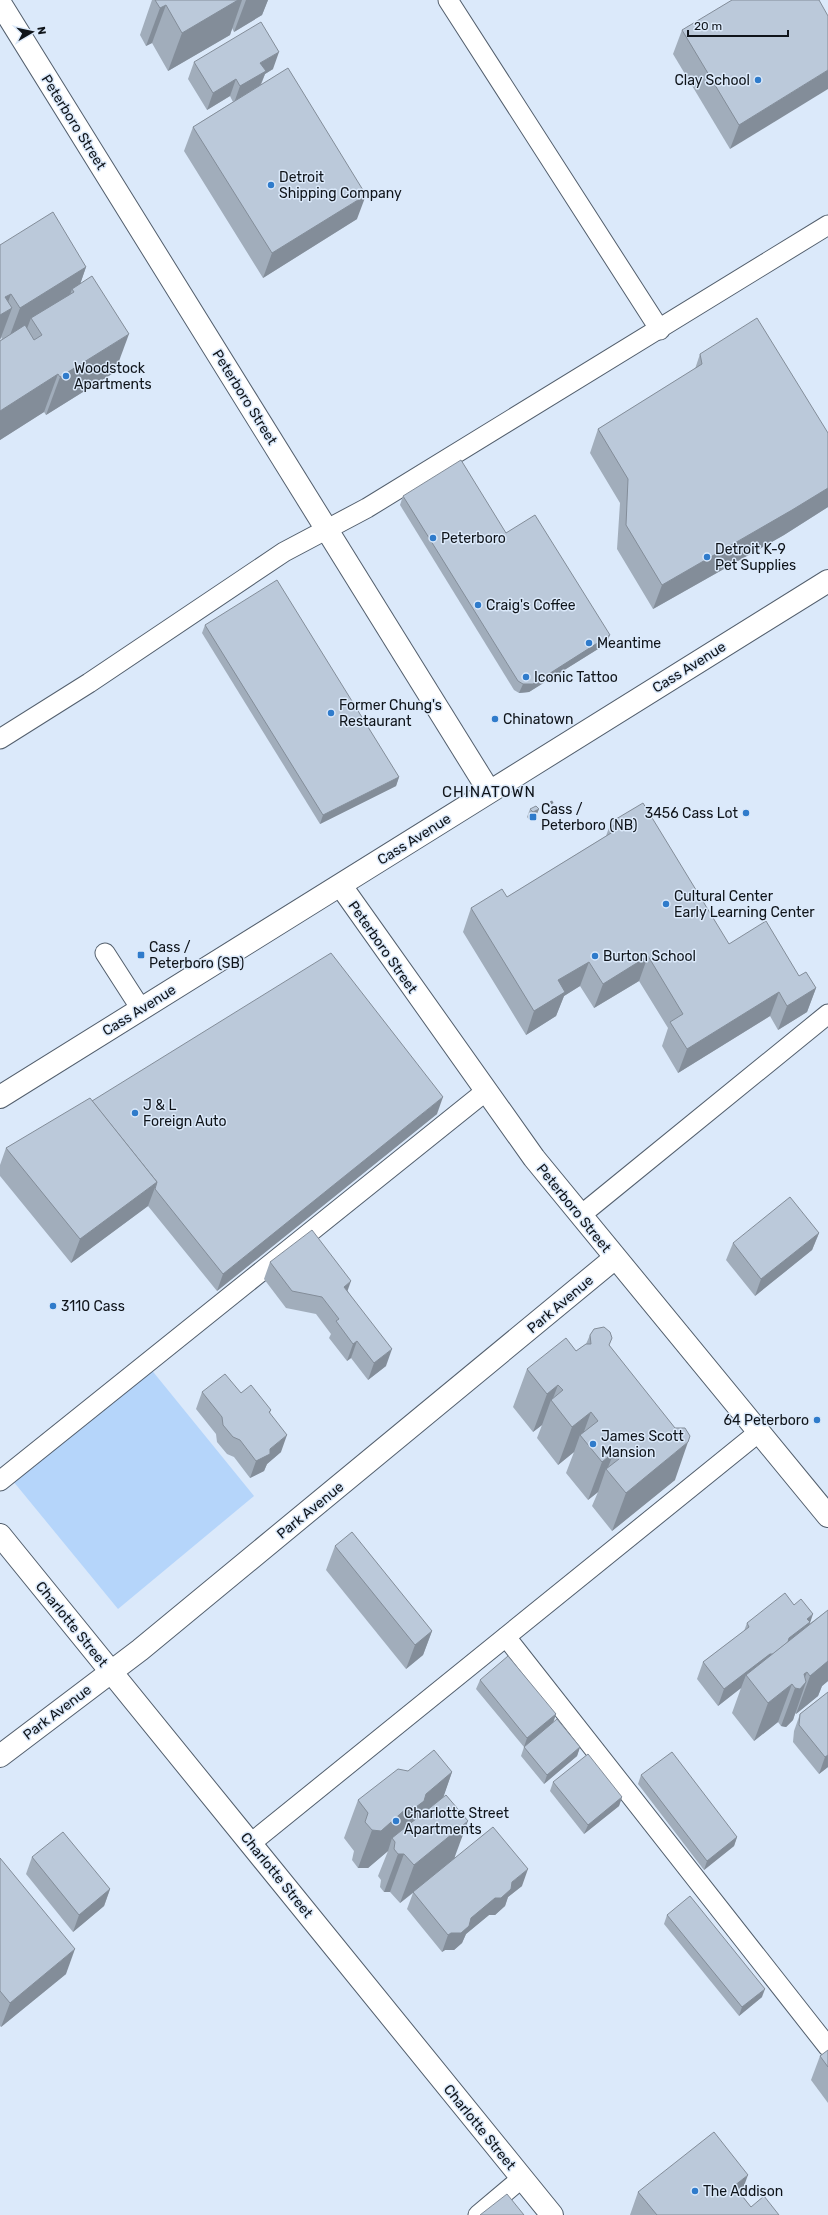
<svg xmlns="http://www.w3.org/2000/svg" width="828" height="2215" font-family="Rubik,sans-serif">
  <rect width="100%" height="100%" fill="#dbe9fa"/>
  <path fill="#b5d5fa" d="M 150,1368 L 254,1496 L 118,1609 L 13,1481 Z"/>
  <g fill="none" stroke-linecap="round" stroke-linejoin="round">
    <g stroke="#535f6d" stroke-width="21">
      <g id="lane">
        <path d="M 448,0 L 660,330"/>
        <path d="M 0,739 L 89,683 L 284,552 L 367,508 L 828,225"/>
        <path d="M 105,953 L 141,1009"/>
        <path d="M 581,1215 L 828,1014"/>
        <path d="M 0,1481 L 486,1091"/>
        <path d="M 506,1637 L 828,2047"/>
        <path d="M 251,1843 L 759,1432"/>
        <path d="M 478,2215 L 522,2178"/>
      </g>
    </g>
    <g stroke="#535f6d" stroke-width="24">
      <g id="street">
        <path d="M 0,3 L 489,791"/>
        <path d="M 0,1535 L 552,2215"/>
        <path d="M 0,1756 L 140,1650 L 615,1258"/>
      </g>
    </g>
    <g stroke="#535f6d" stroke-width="24">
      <g id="secondary">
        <path d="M 341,886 L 534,1158 L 828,1516"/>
        <path d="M 0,1097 L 828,581"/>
      </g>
    </g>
    <path stroke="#7c8692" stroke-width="2.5" stroke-dasharray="3 2" stroke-linecap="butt" d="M 551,801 L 555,808"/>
    <use href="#lane" stroke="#fff" stroke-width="19"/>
    <use href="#street" stroke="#fff" stroke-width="22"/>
    <use href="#secondary" stroke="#fff" stroke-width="22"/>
  </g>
  <g fill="#a1adbb">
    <path d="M 152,0 L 268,0 L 262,15 L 234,32 L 232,28 L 230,35 L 168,71 L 152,43 L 146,46 L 140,35 Z"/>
    <path d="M 828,16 L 730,149 L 673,54 L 682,30 Z"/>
    <path d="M 194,62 L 273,69 L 265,74 L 261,85 L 357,219 L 263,278 L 184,151 L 193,127 L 233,102 L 230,96 L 207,110 L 188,79 Z"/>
    <path d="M 0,245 L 86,267 L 80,284 L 115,372 L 46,415 L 44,412 L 0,440 L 0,341 L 2,339 L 1,337 L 0,340 Z"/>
    <path d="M 700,354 L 828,433 L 828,507 L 784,535 L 653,609 L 617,549 L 620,503 L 590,453 L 598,429 L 695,369 Z"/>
    <path d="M 403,496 L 606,644 L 529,692 L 519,693 L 514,690 L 400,505 Z"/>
    <path d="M 205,625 L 399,777 L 396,786 L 320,824 L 202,633 Z"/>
    <path d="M 530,809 L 539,809 L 535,818 L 530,821 L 527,817 Z"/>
    <path d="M 611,822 L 729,944 L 799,976 L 816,988 L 807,1012 L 778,1030 L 770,1016 L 678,1073 L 662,1046 L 668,1028 L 639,981 L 594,1008 L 580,986 L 564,996 L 556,1016 L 526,1035 L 463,932 L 471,908 L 507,897 L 606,836 Z"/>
    <path d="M 92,1101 L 437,1114 L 217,1291 L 148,1206 L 71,1263 L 0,1176 L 0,1165 L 6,1148 Z"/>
    <path d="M 819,1233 L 812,1250 L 755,1296 L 726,1260 L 733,1243 Z"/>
    <path d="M 270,1262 L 348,1291 L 386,1366 L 368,1380 L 351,1358 L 347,1361 L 329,1338 L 331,1334 L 316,1314 L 286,1308 L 264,1279 Z"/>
    <path d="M 590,1335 L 612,1338 L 609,1345 L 675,1480 L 612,1531 L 592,1506 L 598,1492 L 588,1500 L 566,1473 L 574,1452 L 558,1465 L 537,1438 L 542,1425 L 533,1432 L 513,1407 L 527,1369 L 576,1351 L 586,1344 Z"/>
    <path d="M 202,1392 L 241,1393 L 271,1410 L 270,1413 L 281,1452 L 267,1464 L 264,1471 L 250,1478 L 234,1457 L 227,1454 L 217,1442 L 216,1434 L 196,1409 Z"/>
    <path d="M 335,1546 L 432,1631 L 423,1655 L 406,1669 L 326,1570 Z"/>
    <path d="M 828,1610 L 828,1681 L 822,1686 L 818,1696 L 796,1714 L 795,1713 L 793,1720 L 786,1727 L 781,1726 L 778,1722 L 754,1741 L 732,1713 L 741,1688 L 718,1706 L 697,1679 L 703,1662 L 744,1631 L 747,1623 L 809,1624 Z"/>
    <path d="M 480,1680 L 556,1714 L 553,1723 L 580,1747 L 577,1756 L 544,1784 L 521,1756 L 524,1747 L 476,1689 Z"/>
    <path d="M 828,1692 L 828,1767 L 819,1774 L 793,1742 L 794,1731 L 800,1714 Z"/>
    <path d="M 408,1771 L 452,1772 L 443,1797 L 455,1858 L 522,1886 L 508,1897 L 505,1906 L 495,1915 L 489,1915 L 466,1934 L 462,1943 L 454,1950 L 445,1950 L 442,1952 L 407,1909 L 413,1893 L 400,1903 L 390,1892 L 384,1892 L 380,1887 L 381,1880 L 378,1876 L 388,1851 L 368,1868 L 358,1868 L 352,1860 L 354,1851 L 344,1838 L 358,1800 Z"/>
    <path d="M 641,1775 L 737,1837 L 734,1846 L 704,1870 L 638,1784 Z"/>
    <path d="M 553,1782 L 622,1797 L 619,1806 L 584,1834 L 550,1791 Z"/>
    <path d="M 32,1857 L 110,1889 L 104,1906 L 73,1932 L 26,1874 Z"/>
    <path d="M 0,1858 L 66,1974 L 1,2027 L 0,2026 Z"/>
    <path d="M 667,1915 L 762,1997 L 739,2016 L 664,1924 Z"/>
    <path d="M 828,2050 L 828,2103 L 811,2080 L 820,2056 Z"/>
    <path d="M 638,2192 L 741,2194 L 751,2207 L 779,2215 L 630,2215 Z"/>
  </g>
  <g fill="#838d99">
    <path d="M 237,0 L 242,0 L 230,35 L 168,71 L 182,33 Z"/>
    <path d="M 246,0 L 268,0 L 262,15 L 234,32 Z"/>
    <path d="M 166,5 L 152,43 L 146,46 L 160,8 Z"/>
    <path d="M 279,52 L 273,69 L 265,74 L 259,88 L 234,103 L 240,86 L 260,63 Z"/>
    <path d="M 828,70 L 828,89 L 730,149 L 739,125 Z"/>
    <path d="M 236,79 L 230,96 L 207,110 L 213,93 Z"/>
    <path d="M 366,195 L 357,219 L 263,278 L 272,253 Z"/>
    <path d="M 86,267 L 73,305 L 74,292 L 72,289 L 65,310 L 31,318 L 25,334 L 6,346 L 20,308 Z"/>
    <path d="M 11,294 L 4,313 L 12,308 L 0,340 L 0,311 L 5,297 Z"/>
    <path d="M 129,334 L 115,372 L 46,415 L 60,377 Z"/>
    <path d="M 58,374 L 44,412 L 0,440 L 0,411 Z"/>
    <path d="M 828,488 L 828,507 L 784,535 L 653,609 L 662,585 Z"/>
    <path d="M 610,635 L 606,644 L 529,692 L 519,693 L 523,684 Z"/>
    <path d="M 399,777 L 396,786 L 320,824 L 323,815 Z"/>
    <path d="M 539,809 L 535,818 L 530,821 L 533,812 Z"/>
    <path d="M 648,956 L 639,981 L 594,1008 L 603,984 Z"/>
    <path d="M 589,962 L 580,986 L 564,996 L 556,1016 L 526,1035 L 534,1011 L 558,980 Z"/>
    <path d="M 816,988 L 807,1012 L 778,1030 L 787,1006 Z"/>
    <path d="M 779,992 L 770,1016 L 678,1073 L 687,1049 Z"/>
    <path d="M 443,1097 L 437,1114 L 217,1291 L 223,1274 Z"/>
    <path d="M 157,1182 L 148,1206 L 71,1263 L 80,1239 Z"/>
    <path d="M 819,1233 L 812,1250 L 755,1296 L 761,1279 Z"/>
    <path d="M 351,1281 L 345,1298 L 344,1287 Z"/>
    <path d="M 357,1341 L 351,1358 L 347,1361 L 353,1344 Z"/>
    <path d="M 392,1349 L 386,1366 L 368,1380 L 374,1363 Z"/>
    <path d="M 558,1385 L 552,1401 L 551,1400 L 542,1425 L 533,1432 L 547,1394 Z"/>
    <path d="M 591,1412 L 582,1437 L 580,1435 L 574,1452 L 558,1465 L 572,1427 Z"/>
    <path d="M 287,1435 L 281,1452 L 267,1464 L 264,1471 L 250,1478 L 256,1461 Z"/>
    <path d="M 688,1442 L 675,1480 L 612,1531 L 626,1493 Z"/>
    <path d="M 614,1452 L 607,1470 L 606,1469 L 598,1492 L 588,1500 L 602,1462 Z"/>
    <path d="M 813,1614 L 807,1632 L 746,1675 L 741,1688 L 718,1706 L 724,1689 L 789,1638 L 807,1619 Z"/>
    <path d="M 432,1631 L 423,1655 L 406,1669 L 415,1645 Z"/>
    <path d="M 828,1655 L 828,1681 L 822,1686 L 818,1696 L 796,1714 L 810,1676 Z"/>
    <path d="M 807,1672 L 801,1687 L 806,1682 L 793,1720 L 786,1727 L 781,1726 L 795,1688 L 804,1674 Z"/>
    <path d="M 792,1684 L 778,1722 L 754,1741 L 768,1703 Z"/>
    <path d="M 556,1714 L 553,1723 L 524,1747 L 527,1738 Z"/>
    <path d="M 580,1747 L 577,1756 L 544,1784 L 547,1775 Z"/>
    <path d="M 828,1755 L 828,1767 L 819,1774 L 825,1757 Z"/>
    <path d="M 452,1772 L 439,1810 L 395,1842 L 392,1838 L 388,1851 L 368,1868 L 358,1868 L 372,1830 L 408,1807 L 426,1794 Z"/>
    <path d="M 622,1797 L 619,1806 L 584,1834 L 588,1825 Z"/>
    <path d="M 468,1821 L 454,1859 L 400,1903 L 414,1865 Z"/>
    <path d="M 737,1837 L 734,1846 L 704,1870 L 707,1861 Z"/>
    <path d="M 398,1854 L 404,1854 L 390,1892 L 384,1892 Z"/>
    <path d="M 528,1869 L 522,1886 L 508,1897 L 505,1906 L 495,1915 L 489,1915 L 466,1934 L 462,1943 L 454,1950 L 445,1950 L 442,1952 L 448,1935 L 471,1918 L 512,1882 Z"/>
    <path d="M 110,1889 L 104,1906 L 73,1932 L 79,1915 Z"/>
    <path d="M 75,1949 L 66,1974 L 1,2027 L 10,2003 Z"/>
    <path d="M 765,1989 L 762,1997 L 739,2016 L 742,2007 Z"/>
    <path d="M 748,2175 L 734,2213 L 734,2186 Z"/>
  </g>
  <g fill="#bbc9da" stroke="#838d99">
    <path d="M 155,0 L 238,0 L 182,33 L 166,5 L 160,8 Z"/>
    <path d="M 732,0 L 819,0 L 828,16 L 828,70 L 739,125 L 682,30 Z"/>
    <path d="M 261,22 L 279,52 L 260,63 L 266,71 L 240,86 L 236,79 L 213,93 L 194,62 Z"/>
    <path d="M 288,68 L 366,195 L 272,253 L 193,127 Z"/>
    <path d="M 53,212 L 86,267 L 20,308 L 11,294 L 5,297 L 12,308 L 0,315 L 0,245 Z"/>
    <path d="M 92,276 L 129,334 L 60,377 L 58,374 L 0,411 L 0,341 L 25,325 L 34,340 L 42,335 L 31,318 L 74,292 L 72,289 Z"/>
    <path d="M 757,318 L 828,433 L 828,488 L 792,510 L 662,585 L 626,525 L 628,479 L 598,429 L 702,364 L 700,354 Z"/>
    <path d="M 461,460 L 506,533 L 535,515 L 610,635 L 533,684 L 523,684 L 518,681 L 403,496 Z"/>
    <path d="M 277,580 L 399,777 L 323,815 L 205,625 Z"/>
    <path d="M 643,803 L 729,944 L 766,921 L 799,976 L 806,972 L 816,988 L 787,1006 L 779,992 L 687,1049 L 670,1022 L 683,1014 L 648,956 L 603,984 L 589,962 L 558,980 L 565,992 L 534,1011 L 471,908 L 502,889 L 507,897 L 616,830 L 611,822 Z"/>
    <path d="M 536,806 L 539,809 L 533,812 L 530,809 Z"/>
    <path d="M 331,953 L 443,1097 L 223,1274 L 155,1189 L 157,1182 L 92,1101 Z"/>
    <path d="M 90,1098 L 157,1182 L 80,1239 L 6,1148 Z"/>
    <path d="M 790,1197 L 819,1233 L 761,1279 L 733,1243 Z"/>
    <path d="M 312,1230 L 351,1281 L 344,1287 L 392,1349 L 374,1363 L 357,1341 L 353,1344 L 336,1321 L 339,1319 L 322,1297 L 292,1291 L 270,1262 Z"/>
    <path d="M 604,1327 L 610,1332 L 612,1338 L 609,1345 L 675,1428 L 685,1428 L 690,1436 L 688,1442 L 626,1493 L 606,1469 L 619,1459 L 614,1452 L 602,1462 L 580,1435 L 598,1421 L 591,1412 L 572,1427 L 551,1400 L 563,1390 L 558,1385 L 547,1394 L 527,1369 L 566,1338 L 576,1351 L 586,1344 L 591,1344 L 590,1335 L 594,1329 Z"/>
    <path d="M 225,1374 L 241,1393 L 251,1385 L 271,1410 L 269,1412 L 287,1435 L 270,1449 L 270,1454 L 256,1461 L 240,1440 L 233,1437 L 223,1425 L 222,1417 L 202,1392 Z"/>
    <path d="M 352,1532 L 432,1631 L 415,1645 L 335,1546 Z"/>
    <path d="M 785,1593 L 794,1605 L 801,1599 L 813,1614 L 807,1619 L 810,1622 L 789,1638 L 788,1642 L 773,1654 L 770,1654 L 724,1689 L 703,1662 L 749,1627 L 747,1623 Z"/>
    <path d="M 828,1610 L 828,1661 L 810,1676 L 807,1672 L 804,1674 L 806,1682 L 800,1689 L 795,1688 L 792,1684 L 768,1703 L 746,1675 Z"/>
    <path d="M 508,1656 L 556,1714 L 527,1738 L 480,1680 Z"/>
    <path d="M 828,1692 L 828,1755 L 825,1757 L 799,1725 L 800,1714 Z"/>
    <path d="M 557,1719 L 580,1747 L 547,1775 L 524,1747 Z"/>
    <path d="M 434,1750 L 452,1772 L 426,1794 L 424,1801 L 416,1807 L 408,1807 L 381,1831 L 372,1830 L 365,1822 L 368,1813 L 358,1800 L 398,1769 L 408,1771 Z"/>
    <path d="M 672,1752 L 737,1837 L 707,1861 L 641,1775 Z"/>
    <path d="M 588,1754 L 622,1797 L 588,1825 L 553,1782 Z"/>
    <path d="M 446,1795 L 468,1821 L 414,1865 L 404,1854 L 398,1854 L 394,1849 L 395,1842 L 392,1838 Z"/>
    <path d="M 493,1827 L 528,1869 L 512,1882 L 511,1889 L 501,1898 L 495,1898 L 471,1918 L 469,1926 L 461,1933 L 451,1933 L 448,1935 L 413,1892 Z"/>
    <path d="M 63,1832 L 110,1889 L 79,1915 L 32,1857 Z"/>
    <path d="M 0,1858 L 75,1949 L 10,2003 L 0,1991 Z"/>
    <path d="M 690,1896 L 765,1989 L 742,2007 L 667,1915 Z"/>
    <path d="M 828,2050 L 828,2067 L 820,2056 Z"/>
    <path d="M 714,2132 L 748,2175 L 734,2186 L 751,2207 L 764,2196 L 779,2215 L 657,2215 L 638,2192 Z"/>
    <path d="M 507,2194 L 524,2215 L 480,2215 Z"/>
  </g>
  <g fill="#2f7bcb" stroke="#dbe9fa" stroke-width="1.5">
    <circle cx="758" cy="80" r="4"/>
    <circle cx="271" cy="185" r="4"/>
    <circle cx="66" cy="376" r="4"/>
    <circle cx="433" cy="538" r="4"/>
    <circle cx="707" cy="557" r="4"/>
    <circle cx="478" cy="605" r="4"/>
    <circle cx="589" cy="643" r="4"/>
    <circle cx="526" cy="677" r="4"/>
    <circle cx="331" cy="713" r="4"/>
    <circle cx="495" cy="719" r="4"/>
    <circle cx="746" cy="813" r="4"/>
    <rect x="529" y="813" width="8" height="8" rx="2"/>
    <circle cx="666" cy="904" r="4"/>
    <rect x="137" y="951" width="8" height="8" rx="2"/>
    <circle cx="595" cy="956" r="4"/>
    <circle cx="135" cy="1113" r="4"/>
    <circle cx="53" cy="1306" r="4"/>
    <circle cx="817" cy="1420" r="4"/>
    <circle cx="593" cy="1444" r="4"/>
    <circle cx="396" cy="1821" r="4"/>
    <circle cx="695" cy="2191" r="4"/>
  </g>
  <g text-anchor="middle" stroke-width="3" stroke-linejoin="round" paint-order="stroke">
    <g font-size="14" fill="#0f141a" stroke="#dbe9fa" text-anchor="start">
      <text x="750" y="85" text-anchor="end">Clay School</text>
      <text x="279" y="182">Detroit<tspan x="279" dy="16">Shipping Company</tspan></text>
      <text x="74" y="373">Woodstock<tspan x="74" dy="16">Apartments</tspan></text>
      <text x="441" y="543">Peterboro</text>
      <text x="715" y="554">Detroit K-9<tspan x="715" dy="16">Pet Supplies</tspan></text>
      <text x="486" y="610">Craig's Coffee</text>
      <text x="597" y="648">Meantime</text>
      <text x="534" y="682">Iconic Tattoo</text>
      <text x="339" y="710">Former Chung's<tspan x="339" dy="16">Restaurant</tspan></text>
      <text x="503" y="724">Chinatown</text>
      <text x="541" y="814">Cass /<tspan x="541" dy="16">Peterboro (NB)</tspan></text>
      <text x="738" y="818" text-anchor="end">3456 Cass Lot</text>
      <text x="674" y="901">Cultural Center<tspan x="674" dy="16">Early Learning Center</tspan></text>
      <text x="149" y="952">Cass /<tspan x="149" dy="16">Peterboro (SB)</tspan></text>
      <text x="603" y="961">Burton School</text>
      <text x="143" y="1110">J &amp; L<tspan x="143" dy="16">Foreign Auto</tspan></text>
      <text x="61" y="1311">3110 Cass</text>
      <text x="809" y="1425" text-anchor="end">64 Peterboro</text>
      <text x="601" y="1441">James Scott<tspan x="601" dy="16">Mansion</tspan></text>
      <text x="404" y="1818">Charlotte Street<tspan x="404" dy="16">Apartments</tspan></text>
      <text x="703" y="2196">The Addison</text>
    </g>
    <g font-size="14" fill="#0f141a" stroke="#dbe9fa">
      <text transform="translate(74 122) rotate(58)" y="5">Peterboro Street</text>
      <text transform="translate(245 397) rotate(58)" y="5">Peterboro Street</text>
      <text transform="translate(689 667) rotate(-32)" y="5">Cass Avenue</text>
      <text transform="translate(414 839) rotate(-32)" y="5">Cass Avenue</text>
      <text transform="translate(383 947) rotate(55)" y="5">Peterboro Street</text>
      <text transform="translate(139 1010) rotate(-32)" y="5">Cass Avenue</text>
      <text transform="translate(574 1208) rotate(51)" y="5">Peterboro Street</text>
      <text transform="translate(560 1304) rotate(-40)" y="5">Park Avenue</text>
      <text transform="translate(310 1510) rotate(-39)" y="5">Park Avenue</text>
      <text transform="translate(72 1624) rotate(51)" y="5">Charlotte Street</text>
      <text transform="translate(57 1712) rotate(-37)" y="5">Park Avenue</text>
      <text transform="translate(277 1875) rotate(51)" y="5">Charlotte Street</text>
      <text transform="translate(480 2127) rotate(51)" y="5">Charlotte Street</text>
    </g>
    <g font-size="15" letter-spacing="1" fill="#0f141a" stroke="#dbe9fa">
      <text x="489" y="797">CHINATOWN</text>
    </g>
  </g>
  <g transform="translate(32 32) rotate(81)" stroke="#dbe9fa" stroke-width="3" paint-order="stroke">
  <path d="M0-3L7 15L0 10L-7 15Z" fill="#0f141a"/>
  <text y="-6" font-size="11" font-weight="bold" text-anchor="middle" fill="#0f141a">N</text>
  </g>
  <path d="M688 30v6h100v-6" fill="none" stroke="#0f141a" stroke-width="2"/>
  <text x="694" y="30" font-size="12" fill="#0f141a" stroke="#dbe9fa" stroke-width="3" paint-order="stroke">20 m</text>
</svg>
